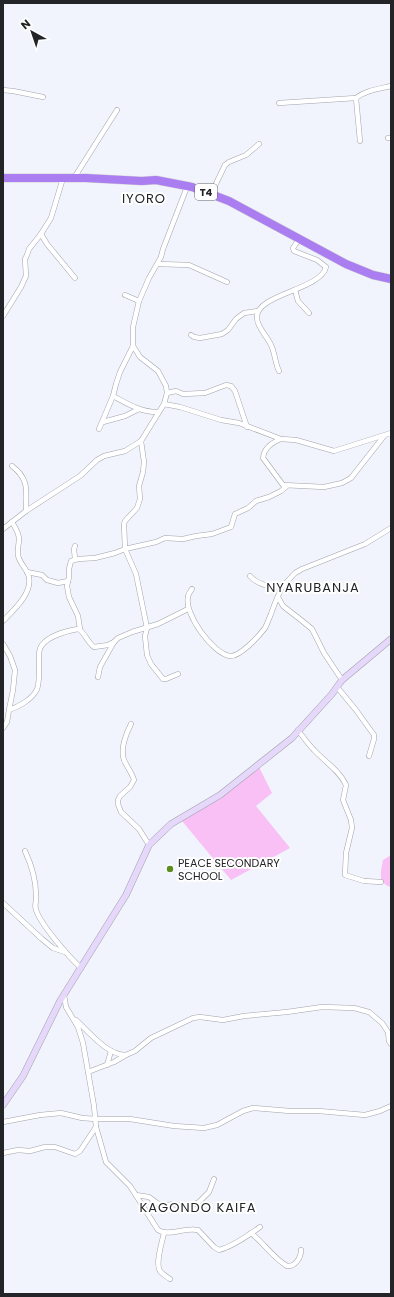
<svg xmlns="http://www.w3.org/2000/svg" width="394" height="1297" font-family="Poppins,sans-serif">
  <rect width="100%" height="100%" fill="#f1f4fc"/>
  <g fill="#f8c0f5">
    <path d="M 259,767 L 272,793 L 256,806 L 290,848 L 231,880 L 182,821 Z"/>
    <path d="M 391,855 L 391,887 C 377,883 381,872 383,860 Z"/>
  </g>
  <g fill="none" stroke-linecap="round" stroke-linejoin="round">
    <g stroke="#a1a3ab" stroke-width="5.5">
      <g id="street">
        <path d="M 3,90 L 13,91 L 43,97"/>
        <path d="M 356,98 L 360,141"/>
        <path d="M 279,103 L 356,98 C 366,90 379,89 391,86"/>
        <path d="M 388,138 L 391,138"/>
        <path d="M 74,178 L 117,110"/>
        <path d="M 211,194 L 225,165 L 229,162 L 246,155 L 259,144"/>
        <path d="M 41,234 L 47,244 L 75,278"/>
        <path d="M 158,264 L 189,265 L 227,282"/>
        <path d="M 295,290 L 298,301 L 309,313"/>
        <path d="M 125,295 L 139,301"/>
        <path d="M 3,316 L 21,287 L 26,276 L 25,259 L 27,255 L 29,249 L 41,234 L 51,218 L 63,178"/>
        <path d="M 191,335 L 194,337 L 200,338 L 222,334 L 228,330 L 236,319 L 244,313 L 258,311"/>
        <path d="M 279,371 C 275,363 275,353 271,345 C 267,336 257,327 257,318 C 255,294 321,290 326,267 L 317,260 L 294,251 L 293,248 L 299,239"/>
        <path d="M 167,393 L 176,391 L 183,394 L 205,393 L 226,385 L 231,386 L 235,391 L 247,427"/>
        <path d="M 113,396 C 128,404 142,413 159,412"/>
        <path d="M 164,404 L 180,407 L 221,420 L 239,423 L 281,439 L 296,440 L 334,451 L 391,433"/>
        <path d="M 103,422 L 125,416 L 139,409"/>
        <path d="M 99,429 L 113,396 L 116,384 L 120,372 L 133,346 L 133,327 L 139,301 L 149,278 L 161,257 L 163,249 L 187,187"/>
        <path d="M 281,439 C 273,442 264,448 263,458 L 283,485 L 324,487 L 342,483 L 351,478 L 384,436"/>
        <path d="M 141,441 L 144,462 L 143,472 L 139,486 L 140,499 L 137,508 L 125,521 L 124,524 L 125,549 L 136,574 L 147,628 L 145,636 L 147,655 L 151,664 L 163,679 L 166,679 L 178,674"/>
        <path d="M 12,466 C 30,480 26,491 26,511"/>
        <path d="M 3,529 L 26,511 L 80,476 L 97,460 L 104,456 L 125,451 L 141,441 L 164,404 L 167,393 L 166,386 L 158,371 L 140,357 L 133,346"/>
        <path d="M 75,559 L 74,549 L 75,546"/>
        <path d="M 27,572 L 42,575 L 47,580 L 58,583 L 68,581"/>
        <path d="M 250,576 C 258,585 271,588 283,586 L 295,573 L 302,569 L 365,544 L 391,528"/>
        <path d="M 192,589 C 190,592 188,594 188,597 C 184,614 213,654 230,656 C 240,657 259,636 265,628 C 267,624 269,619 271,614 C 274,605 278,595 283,586"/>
        <path d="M 278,597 L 283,606 L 301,620 L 312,629 L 324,653 L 342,680"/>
        <path d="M 3,621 C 14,610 35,591 28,574 C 25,567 19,562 18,555 C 17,550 19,544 19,539 C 19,533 15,527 12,522"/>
        <path d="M 80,629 L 78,616 L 69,597 L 67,586 L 69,577 L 69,569 L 71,561 L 78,559 L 95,558 L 115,553 L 125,549 L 156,542 L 165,538 L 183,539 L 196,536 L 212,534 L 231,527 L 235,514 L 248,508 L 256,501 L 269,497 L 281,491 L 287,486"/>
        <path d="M 3,644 L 10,656 L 15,670 L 13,690 L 9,710 L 7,722 L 3,728"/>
        <path d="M 98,677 L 100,667 L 114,642 L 118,638 L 132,632 L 158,624 L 188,609"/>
        <path d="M 337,687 L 356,710 L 374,735 L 374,739 L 369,756"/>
        <path d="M 9,710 C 18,707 31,700 36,691 C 40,686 39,667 39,660 C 39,655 38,650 42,645 C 49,636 66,631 78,629 C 84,631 87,642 94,647 L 108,645 L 114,642"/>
        <path d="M 131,724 C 126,734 120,749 124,760 C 127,767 132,773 134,780 L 130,787 L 120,796 L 118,800 L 118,804 L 121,812 L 139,829 L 149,845"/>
        <path d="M 298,730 C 303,737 308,744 314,750 C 324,761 340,771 346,785 L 343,800 L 351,820 L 352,828 L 346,853 L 345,875 L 364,881 L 381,882"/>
        <path d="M 25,851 C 31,864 36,880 36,895 C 37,900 34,905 36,910 C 41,925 69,957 81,968"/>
        <path d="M 3,903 L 42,939 L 53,948 L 65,952"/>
        <path d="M 64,995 L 66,1007 L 78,1027 L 83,1043 L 94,1106 L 96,1127 L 106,1162 L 130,1186 L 158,1230 C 168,1237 185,1227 198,1230 L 214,1247 L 219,1250 C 232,1247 249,1235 260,1227"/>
        <path d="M 76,1020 C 89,1032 107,1055 126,1055"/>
        <path d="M 107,1065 L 111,1051"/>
        <path d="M 88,1072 L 114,1062 L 126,1055 L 135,1051 L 151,1038 L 193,1018 L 200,1017 L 223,1020 L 244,1016 L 287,1012 L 322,1007 L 354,1008 L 369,1012 L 382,1023 L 388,1032 L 389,1041 L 391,1044"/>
        <path d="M 3,1122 L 40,1115 L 61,1113 L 82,1118 L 96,1119 L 130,1119 L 174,1126 L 204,1128 L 217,1125 L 243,1111 L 253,1108 L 290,1111 L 319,1111 L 365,1115 L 380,1111 L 391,1106"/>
        <path d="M 3,1153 L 18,1150 L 30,1151 L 45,1147 L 55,1147 L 75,1154 L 80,1151 L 96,1127"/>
        <path d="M 136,1195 L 149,1197 L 157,1203 L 162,1206 L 173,1204 L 188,1207 L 199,1202 L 209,1192 L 214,1179"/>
        <path d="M 164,1233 C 162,1242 155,1264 160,1271 C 162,1274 166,1276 170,1279"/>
        <path d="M 251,1233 C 264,1243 273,1258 287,1266 C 295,1267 301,1258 301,1250"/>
      </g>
    </g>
    <g stroke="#a1a3ab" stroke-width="7">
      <path id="secondary" d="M 3,1105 L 23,1076 L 60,1001 L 126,895 L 149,845 L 171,824 L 220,795 L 292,738 L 332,694 L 342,680 L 391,639"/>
    </g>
    <g stroke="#d3d3d4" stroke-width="9">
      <path id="highway" d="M 3,178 L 86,178 L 142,181 L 156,180 L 192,187 L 229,201 L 346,264 L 373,275 L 391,279"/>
    </g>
    <use href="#street" stroke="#fff" stroke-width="4.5"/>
    <use href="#secondary" stroke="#e6d8fa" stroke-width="6"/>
    <use href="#highway" stroke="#aa7df0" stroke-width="8"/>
  </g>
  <circle fill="#5d8d21" stroke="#fff" stroke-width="1.5" cx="170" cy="869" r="4"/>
  <g text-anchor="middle" stroke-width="4" stroke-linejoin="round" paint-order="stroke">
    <rect fill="#fff" stroke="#656668" stroke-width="1" x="195" y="184" width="22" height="16" rx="3"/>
    <g font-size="10" font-weight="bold" fill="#232427">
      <text x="206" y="196">T4</text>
    </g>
    <g font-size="11" fill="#232427" stroke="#fff" text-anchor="start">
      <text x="178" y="867">PEACE SECONDARY<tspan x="178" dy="13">SCHOOL</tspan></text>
    </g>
    <g font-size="13" letter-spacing="1" fill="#232427" stroke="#fff">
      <text x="144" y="203">IYORO</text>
      <text x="313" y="592">NYARUBANJA</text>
      <text x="198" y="1212">KAGONDO KAIFA</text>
    </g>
  </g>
  <rect width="394" height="1297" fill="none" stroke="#232427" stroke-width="8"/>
  <g transform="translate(32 32) rotate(320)" stroke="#ffffff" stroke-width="3" paint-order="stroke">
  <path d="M0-3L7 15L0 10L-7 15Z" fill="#232427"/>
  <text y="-6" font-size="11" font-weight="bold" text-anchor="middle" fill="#232427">N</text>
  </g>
</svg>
